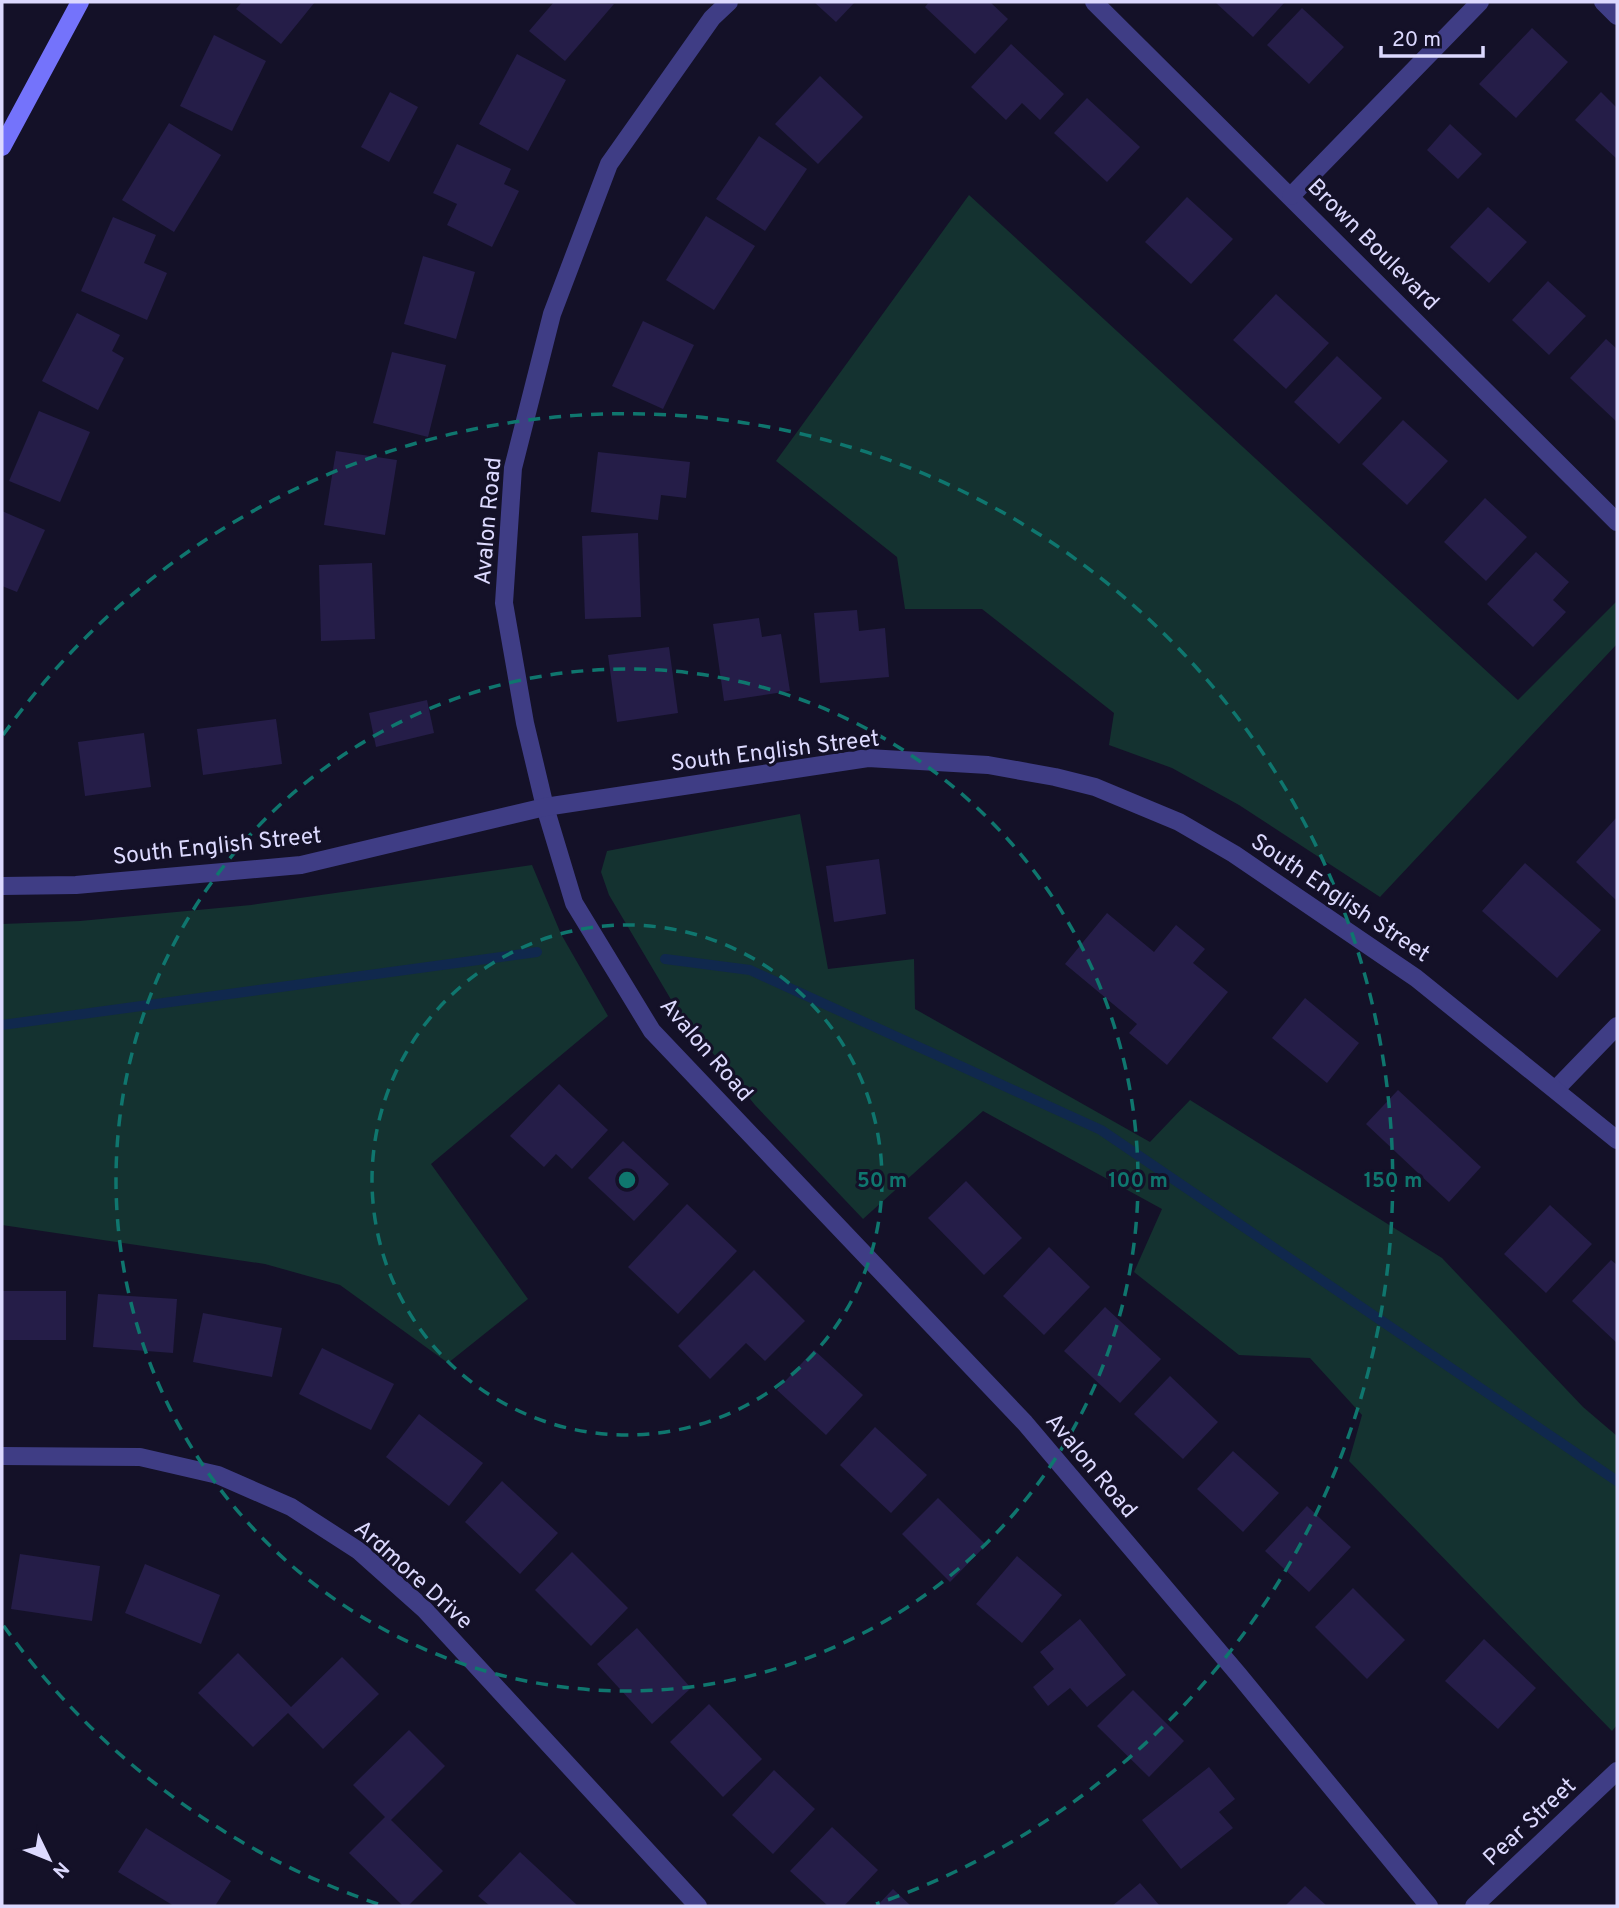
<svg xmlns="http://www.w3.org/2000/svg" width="1619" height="1908" font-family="Overpass,sans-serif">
  <rect width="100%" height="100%" fill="#141128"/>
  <g fill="#143230">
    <path d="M 969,195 L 1518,700 L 1617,601 L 1617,644 L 1380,897 L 1239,805 L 1172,768 L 1109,745 L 1114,713 L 982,609 L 905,609 L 897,557 L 776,461 Z"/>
    <path d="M 800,814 L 828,969 L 914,959 L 915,1009 L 1150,1142 L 1190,1100 L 1442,1258 L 1583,1407 L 1617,1436 L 1617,1725 L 1612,1731 L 1349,1461 L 1362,1415 L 1310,1358 L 1239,1355 L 1134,1272 L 1162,1209 L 983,1111 L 863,1219 L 755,1105 L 676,1008 L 609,895 L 601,872 L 607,851 Z"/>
    <path d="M 532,865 L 561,934 L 608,1016 L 431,1164 L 528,1299 L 448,1363 L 340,1285 L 265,1264 L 2,1225 L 2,924 L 80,921 L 251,905 Z"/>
  </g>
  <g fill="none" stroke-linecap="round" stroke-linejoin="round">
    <g stroke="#10284d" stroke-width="10">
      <path d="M 665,959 L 750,970 L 1101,1130 L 1617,1481"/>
      <path d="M 2,1025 L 537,952"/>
    </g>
  </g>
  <g fill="#251d48">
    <path d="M 242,2 L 315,2 L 281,44 L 236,9 Z"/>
    <path d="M 554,2 L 614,4 L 565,61 L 529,31 Z"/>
    <path d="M 814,2 L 855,2 L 836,22 Z"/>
    <path d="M 929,2 L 990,2 L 1008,19 L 975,54 L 925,7 Z"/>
    <path d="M 1215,2 L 1285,2 L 1253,37 Z"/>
    <path d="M 1302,8 L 1344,47 L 1309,84 L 1267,45 Z"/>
    <path d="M 1532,28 L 1568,62 L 1516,118 L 1479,84 Z"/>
    <path d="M 214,35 L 266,61 L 232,131 L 180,106 Z"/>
    <path d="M 1011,44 L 1064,94 L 1040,120 L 1022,103 L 1006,120 L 971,87 Z"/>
    <path d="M 517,54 L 566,80 L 528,151 L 479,124 Z"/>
    <path d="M 820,76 L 863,117 L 818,164 L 775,124 Z"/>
    <path d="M 390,92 L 418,107 L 389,162 L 361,147 Z"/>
    <path d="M 1601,92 L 1617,108 L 1617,159 L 1575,120 Z"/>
    <path d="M 1087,98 L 1140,147 L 1107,182 L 1054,133 Z"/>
    <path d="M 169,123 L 221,155 L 174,232 L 122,200 Z"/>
    <path d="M 1450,124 L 1482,154 L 1458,179 L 1427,150 Z"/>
    <path d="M 759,136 L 807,169 L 765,231 L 716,199 Z"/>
    <path d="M 457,144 L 511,169 L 504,184 L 519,191 L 492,247 L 447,225 L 457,204 L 433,193 Z"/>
    <path d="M 1187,197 L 1233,239 L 1191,284 L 1145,242 Z"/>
    <path d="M 1488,207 L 1527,242 L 1489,283 L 1450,247 Z"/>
    <path d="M 706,216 L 755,246 L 714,310 L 666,280 Z"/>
    <path d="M 113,217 L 156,235 L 144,263 L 167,273 L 147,320 L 81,291 Z"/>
    <path d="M 423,256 L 475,272 L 456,339 L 404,324 Z"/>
    <path d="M 1548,281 L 1586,316 L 1549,355 L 1512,320 Z"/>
    <path d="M 1276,294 L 1329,343 L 1286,389 L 1233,340 Z"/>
    <path d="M 77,313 L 120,335 L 112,351 L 124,358 L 98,410 L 42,381 Z"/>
    <path d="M 643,321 L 694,345 L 663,409 L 612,386 Z"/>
    <path d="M 1606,339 L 1617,349 L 1617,422 L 1570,378 Z"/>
    <path d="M 392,352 L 446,365 L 428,437 L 373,423 Z"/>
    <path d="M 1337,356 L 1382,398 L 1339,444 L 1294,402 Z"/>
    <path d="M 39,411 L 90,432 L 60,502 L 9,481 Z"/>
    <path d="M 1403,420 L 1448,461 L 1407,505 L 1362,464 Z"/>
    <path d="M 336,451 L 397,460 L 385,535 L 324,525 Z"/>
    <path d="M 598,452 L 690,462 L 686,498 L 661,495 L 658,520 L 591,512 Z"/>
    <path d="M 1485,498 L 1527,537 L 1486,581 L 1444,542 Z"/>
    <path d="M 2,511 L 45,530 L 17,592 L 2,586 Z"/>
    <path d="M 638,533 L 641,617 L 585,619 L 582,536 Z"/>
    <path d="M 1536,552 L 1569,582 L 1553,600 L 1566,612 L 1533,647 L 1487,604 Z"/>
    <path d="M 372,563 L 375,639 L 321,641 L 319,565 Z"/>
    <path d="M 857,610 L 859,631 L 885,628 L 889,677 L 820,683 L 814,613 Z"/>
    <path d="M 759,618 L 762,637 L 781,634 L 790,691 L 724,701 L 713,624 Z"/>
    <path d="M 669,647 L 678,713 L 617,722 L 608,655 Z"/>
    <path d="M 427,700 L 434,733 L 376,747 L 369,713 Z"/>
    <path d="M 276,719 L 282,764 L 203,775 L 197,729 Z"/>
    <path d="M 144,733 L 151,787 L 85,796 L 78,742 Z"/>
    <path d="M 1617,817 L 1617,901 L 1576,862 Z"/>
    <path d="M 879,859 L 886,914 L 834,922 L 826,866 Z"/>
    <path d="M 1525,863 L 1601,930 L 1557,978 L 1482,911 Z"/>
    <path d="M 1107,913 L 1154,952 L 1176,925 L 1205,949 L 1193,963 L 1228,992 L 1167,1065 L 1129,1033 L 1137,1024 L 1065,964 Z"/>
    <path d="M 1305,998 L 1359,1043 L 1327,1083 L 1272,1038 Z"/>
    <path d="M 559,1084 L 608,1130 L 572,1169 L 556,1154 L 544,1167 L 510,1136 Z"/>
    <path d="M 1398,1090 L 1481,1167 L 1449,1202 L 1366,1124 Z"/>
    <path d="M 623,1141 L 669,1184 L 634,1221 L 588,1178 Z"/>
    <path d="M 966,1181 L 1022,1238 L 984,1275 L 928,1218 Z"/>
    <path d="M 687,1204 L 737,1251 L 678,1314 L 628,1267 Z"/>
    <path d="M 1550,1205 L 1592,1244 L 1546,1293 L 1504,1254 Z"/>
    <path d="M 1049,1247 L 1090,1287 L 1044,1335 L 1003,1296 Z"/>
    <path d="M 1611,1260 L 1617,1265 L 1617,1343 L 1572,1301 Z"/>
    <path d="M 754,1270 L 805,1321 L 765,1361 L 746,1343 L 710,1379 L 678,1346 Z"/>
    <rect x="2" y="1291" width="64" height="49"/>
    <path d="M 98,1294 L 177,1299 L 173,1353 L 93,1347 Z"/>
    <path d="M 1105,1307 L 1161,1359 L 1120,1403 L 1064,1351 Z"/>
    <path d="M 203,1313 L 282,1328 L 272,1377 L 193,1362 Z"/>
    <path d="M 322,1348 L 394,1384 L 371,1430 L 299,1394 Z"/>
    <path d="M 814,1350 L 863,1395 L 826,1435 L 777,1390 Z"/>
    <path d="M 1170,1376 L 1218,1422 L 1183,1459 L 1134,1414 Z"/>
    <path d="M 419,1414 L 483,1463 L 449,1506 L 386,1457 Z"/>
    <path d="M 875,1427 L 927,1475 L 891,1513 L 840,1465 Z"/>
    <path d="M 1233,1451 L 1279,1493 L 1243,1532 L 1197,1489 Z"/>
    <path d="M 502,1481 L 558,1533 L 520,1574 L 465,1522 Z"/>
    <path d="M 938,1498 L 986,1545 L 950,1582 L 902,1534 Z"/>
    <path d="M 1307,1506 L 1351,1547 L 1309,1592 L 1265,1551 Z"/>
    <path d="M 572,1552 L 628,1608 L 591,1646 L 535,1590 Z"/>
    <path d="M 20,1554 L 100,1566 L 92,1621 L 11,1609 Z"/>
    <path d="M 1017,1556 L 1062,1595 L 1022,1643 L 976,1604 Z"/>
    <path d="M 145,1564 L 220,1595 L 201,1644 L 125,1613 Z"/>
    <path d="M 1353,1588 L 1405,1640 L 1367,1679 L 1315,1627 Z"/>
    <path d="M 1080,1619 L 1126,1675 L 1087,1707 L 1070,1688 L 1048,1706 L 1033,1687 L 1054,1669 L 1040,1652 Z"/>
    <path d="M 637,1628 L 691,1688 L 652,1724 L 597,1664 Z"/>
    <path d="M 1484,1639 L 1536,1688 L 1498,1729 L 1445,1681 Z"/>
    <path d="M 238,1653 L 291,1707 L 342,1657 L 379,1694 L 323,1749 L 288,1713 L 253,1747 L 198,1693 Z"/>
    <path d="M 1133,1690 L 1184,1741 L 1149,1777 L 1097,1726 Z"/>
    <path d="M 709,1704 L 762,1759 L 723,1797 L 670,1742 Z"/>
    <path d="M 409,1730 L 445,1766 L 391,1820 L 443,1871 L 408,1906 L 403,1906 L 349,1853 L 385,1817 L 353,1785 Z"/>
    <path d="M 1209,1767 L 1235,1799 L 1219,1812 L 1233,1828 L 1181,1869 L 1142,1820 Z"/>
    <path d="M 774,1770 L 815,1809 L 773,1854 L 732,1815 Z"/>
    <path d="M 832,1827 L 878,1870 L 844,1906 L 828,1906 L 790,1871 Z"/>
    <path d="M 146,1828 L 231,1881 L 215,1906 L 174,1906 L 118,1872 Z"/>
    <path d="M 520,1852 L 578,1906 L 490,1906 L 478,1896 Z"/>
    <path d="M 1140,1883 L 1160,1906 L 1112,1906 Z"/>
    <path d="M 1305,1886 L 1327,1906 L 1285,1906 Z"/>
    <path d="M 893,1889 L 911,1906 L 877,1906 Z"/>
  </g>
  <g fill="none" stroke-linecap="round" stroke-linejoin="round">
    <g stroke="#3f3d85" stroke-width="18">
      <path d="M 729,2 L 712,18 L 609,164 L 552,314 L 513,468 L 504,603 L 525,723 L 545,807 L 574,903 L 652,1031 L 1025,1423 L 1238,1674 L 1429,1906"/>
      <path d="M 1094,2 L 1617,522"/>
      <path d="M 1603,2 L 1617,16"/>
      <path d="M 1291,196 L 1480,2"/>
      <path d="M 1556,1089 L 1617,1026"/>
      <path d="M 2,1456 L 140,1457 L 218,1475 L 291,1507 L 359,1551 L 424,1609 L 698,1906"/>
      <path d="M 1474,1906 L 1617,1771"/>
    </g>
    <path stroke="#3f3d85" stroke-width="18" d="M 2,886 L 76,885 L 301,865 L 545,807 L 868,758 L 988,765 L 1055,777 L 1095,787 L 1179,822 L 1234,854 L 1416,978 L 1617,1140"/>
    <path stroke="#7473fb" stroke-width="18" d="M 2,147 L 80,2"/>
  </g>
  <g fill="none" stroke="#0f766e" stroke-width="3.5" stroke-dasharray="12 9">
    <circle cx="627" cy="1180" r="255"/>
    <circle cx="627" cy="1180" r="511"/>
    <path d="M378 1904A766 766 0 0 1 3 1625M3 735A766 766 0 1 1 876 1904"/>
  </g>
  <g text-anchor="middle" stroke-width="6" stroke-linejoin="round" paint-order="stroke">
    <g font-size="23" fill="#dcd9fe" stroke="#141128">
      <text transform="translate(1374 244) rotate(45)" y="8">Brown Boulevard</text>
      <text transform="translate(487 521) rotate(-85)" y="8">Avalon Road</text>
      <text transform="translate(775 750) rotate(-7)" y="8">South English Street</text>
      <text transform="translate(217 845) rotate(-6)" y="8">South English Street</text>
      <text transform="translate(1341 897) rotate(34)" y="8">South English Street</text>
      <text transform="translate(707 1049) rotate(49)" y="8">Avalon Road</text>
      <text transform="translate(1092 1465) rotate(50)" y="8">Avalon Road</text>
      <text transform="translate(414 1574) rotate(42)" y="8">Ardmore Drive</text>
      <text transform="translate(1529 1821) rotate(-43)" y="8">Pear Street</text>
    </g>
  </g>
  <circle cx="627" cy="1180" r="10" fill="#0f766e" stroke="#141128" stroke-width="3.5"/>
  <g font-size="21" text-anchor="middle" font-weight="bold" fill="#0f766e" stroke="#141128" stroke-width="6" stroke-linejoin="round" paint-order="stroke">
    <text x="882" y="1187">50 m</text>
    <text x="1138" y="1187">100 m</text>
    <text x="1393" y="1187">150 m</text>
  </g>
  <rect width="1619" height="1908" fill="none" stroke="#dcd9fe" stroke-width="7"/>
  <g transform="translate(49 1859) rotate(133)" stroke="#141128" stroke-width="5" paint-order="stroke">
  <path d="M0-5L12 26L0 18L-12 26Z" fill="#dcd9fe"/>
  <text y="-10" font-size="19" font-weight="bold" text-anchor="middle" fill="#dcd9fe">N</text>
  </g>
  <path d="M1381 46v10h102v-10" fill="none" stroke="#dcd9fe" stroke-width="3.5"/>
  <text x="1392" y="46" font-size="21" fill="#dcd9fe" stroke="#141128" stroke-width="5" paint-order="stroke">20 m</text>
</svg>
